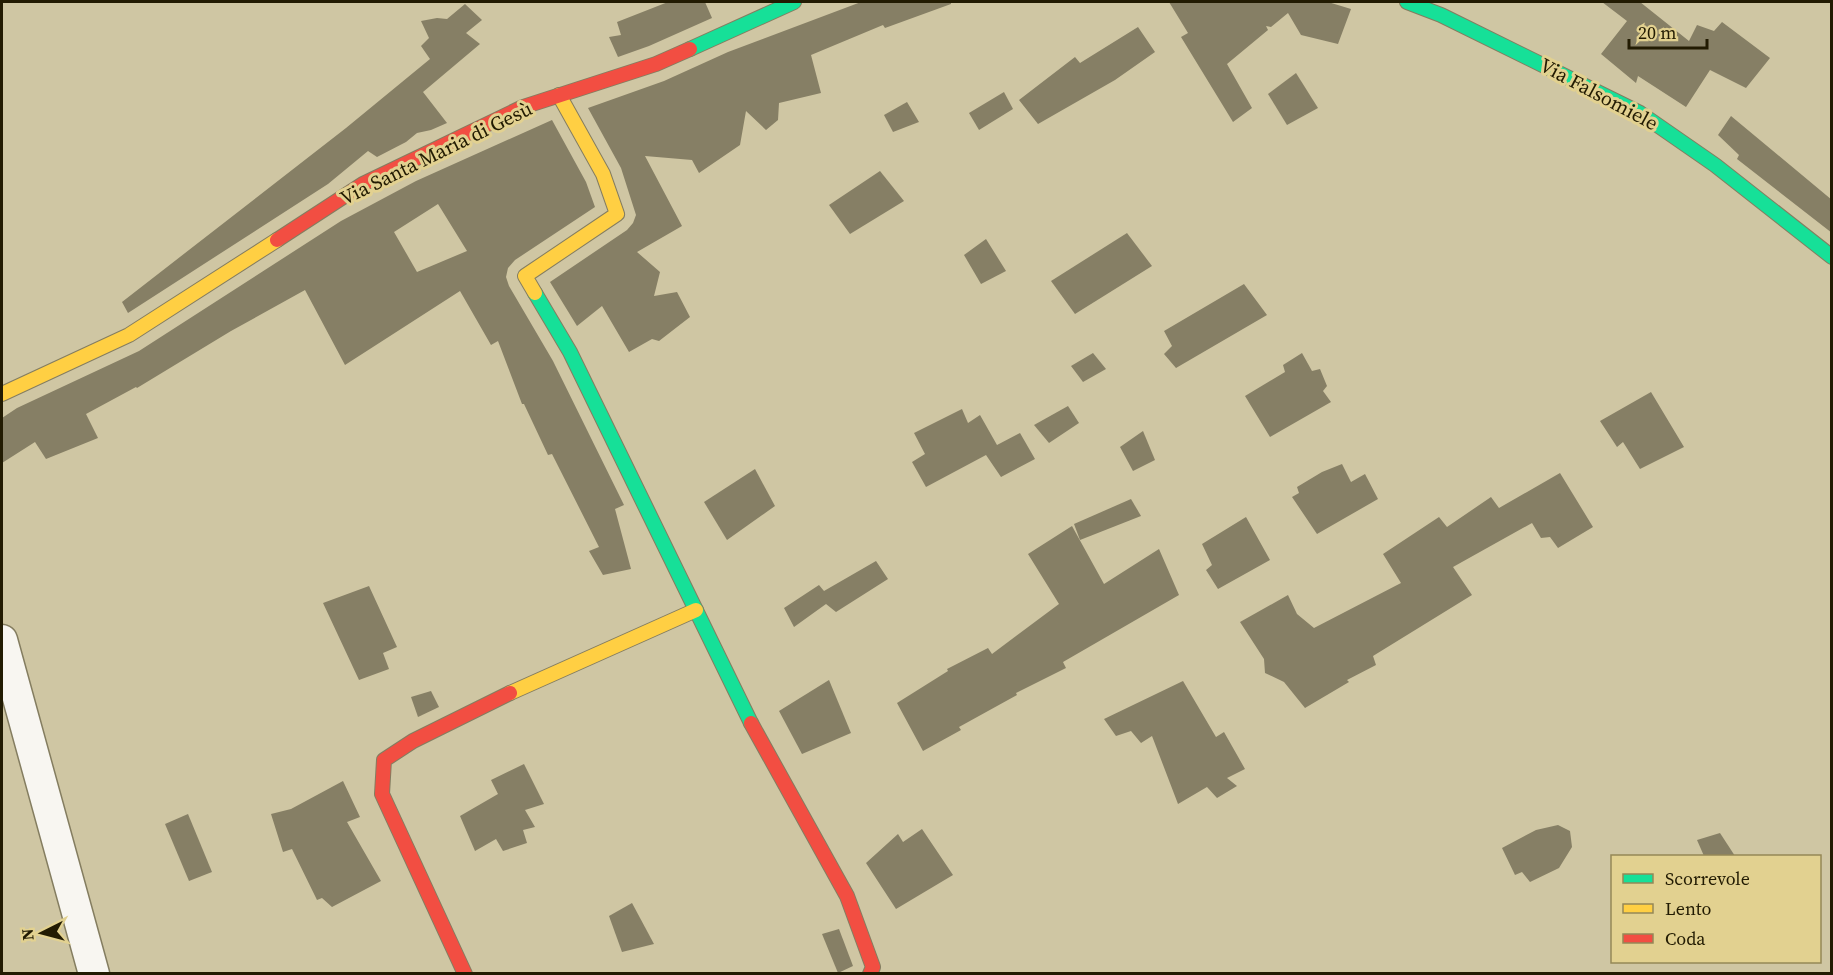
<svg xmlns="http://www.w3.org/2000/svg" width="1833" height="975" font-family="'Source Serif 4',serif">
  <rect width="100%" height="100%" fill="#cfc6a3"/>
  <g fill="#867f65" fill-rule="evenodd">
    <path d="M 668,2 L 705,2 L 712,18 L 649,46 L 618,57 L 609,37 L 621,35 L 617,22 Z"/>
    <path d="M 861,2 L 951,2 L 951,4 L 885,28 L 883,25 L 811,55 L 821,93 L 779,103 L 778,120 L 766,130 L 746,111 L 740,145 L 699,173 L 692,160 L 645,156 L 682,226 L 637,252 L 660,272 L 654,296 L 677,292 L 690,317 L 659,341 L 652,339 L 629,352 L 602,306 L 577,326 L 550,282 L 627,230 L 633,223 L 636,215 L 621,168 L 588,108 L 664,81 L 728,52 Z"/>
    <path d="M 1169,2 L 1328,2 L 1351,9 L 1338,44 L 1301,35 L 1288,13 L 1271,27 L 1266,26 L 1268,30 L 1227,64 L 1252,108 L 1233,122 L 1181,37 L 1188,33 Z"/>
    <path d="M 1602,2 L 1640,2 L 1689,41 L 1697,25 L 1714,31 L 1722,22 L 1770,58 L 1746,88 L 1710,70 L 1686,107 L 1638,76 L 1636,83 L 1601,54 L 1627,21 Z"/>
    <path d="M 465,4 L 482,20 L 466,33 L 480,44 L 423,92 L 447,123 L 431,130 L 417,133 L 406,142 L 377,157 L 368,151 L 328,184 L 128,313 L 122,302 L 346,128 L 430,59 L 421,46 L 429,38 L 421,21 L 437,18 L 447,19 Z"/>
    <path d="M 1138,27 L 1155,52 L 1115,80 L 1038,124 L 1019,100 L 1075,57 L 1080,63 Z"/>
    <path d="M 1296,73 L 1318,108 L 1287,125 L 1268,94 Z"/>
    <path d="M 1004,92 L 1013,109 L 979,130 L 969,113 Z"/>
    <path d="M 907,102 L 919,122 L 893,132 L 884,115 Z"/>
    <path d="M 1731,116 L 1832,200 L 1832,233 L 1737,159 L 1739,155 L 1718,135 Z"/>
    <path d="M 552,120 L 586,182 L 595,207 L 515,260 L 508,268 L 506,277 L 509,286 L 553,361 L 624,505 L 615,509 L 631,569 L 603,575 L 589,551 L 599,547 L 552,454 L 548,455 L 524,404 L 522,404 L 498,341 L 491,345 L 460,291 L 345,365 L 305,290 L 231,331 L 137,388 L 136,387 L 86,414 L 98,438 L 46,459 L 35,442 L 2,463 L 2,418 L 17,408 L 139,351 L 341,221 L 416,181 ZM 438,204 L 467,251 L 417,272 L 394,232 Z"/>
    <path d="M 880,171 L 904,201 L 850,234 L 829,205 Z"/>
    <path d="M 1127,233 L 1152,266 L 1075,314 L 1051,281 Z"/>
    <path d="M 986,239 L 1006,271 L 981,284 L 964,255 Z"/>
    <path d="M 1244,284 L 1267,315 L 1176,368 L 1164,354 L 1172,346 L 1164,331 Z"/>
    <path d="M 1093,353 L 1106,369 L 1083,382 L 1071,366 Z"/>
    <path d="M 1302,353 L 1312,371 L 1320,369 L 1327,386 L 1323,391 L 1331,402 L 1270,437 L 1245,396 L 1285,372 L 1283,365 Z"/>
    <path d="M 1651,392 L 1684,447 L 1640,469 L 1623,442 L 1617,447 L 1600,421 Z"/>
    <path d="M 1068,406 L 1079,423 L 1049,443 L 1034,425 Z"/>
    <path d="M 962,409 L 968,423 L 980,415 L 997,445 L 1020,433 L 1035,459 L 1001,477 L 986,455 L 926,487 L 912,462 L 925,454 L 914,433 Z"/>
    <path d="M 1143,431 L 1155,460 L 1133,471 L 1120,447 Z"/>
    <path d="M 1342,464 L 1351,482 L 1365,474 L 1378,499 L 1317,534 L 1292,497 L 1299,493 L 1297,487 L 1322,472 Z"/>
    <path d="M 755,469 L 775,506 L 727,540 L 704,502 Z"/>
    <path d="M 1560,473 L 1593,527 L 1558,548 L 1550,537 L 1541,538 L 1532,523 L 1453,567 L 1472,595 L 1373,656 L 1376,665 L 1347,680 L 1349,682 L 1305,708 L 1284,682 L 1265,673 L 1264,659 L 1240,622 L 1288,595 L 1297,614 L 1314,628 L 1401,583 L 1383,554 L 1439,517 L 1447,527 L 1491,497 L 1499,508 Z"/>
    <path d="M 1131,499 L 1141,516 L 1080,540 L 1074,524 Z"/>
    <path d="M 1246,517 L 1270,560 L 1218,589 L 1206,570 L 1212,565 L 1202,544 Z"/>
    <path d="M 1072,526 L 1104,584 L 1159,549 L 1179,595 L 1063,662 L 1066,668 L 1016,693 L 1017,695 L 959,727 L 961,730 L 923,751 L 897,703 L 948,671 L 947,669 L 988,648 L 992,654 L 1059,604 L 1028,554 Z"/>
    <path d="M 876,561 L 888,579 L 836,612 L 826,604 L 794,627 L 784,608 L 819,585 L 824,591 Z"/>
    <path d="M 369,586 L 397,647 L 383,653 L 389,669 L 359,680 L 323,603 Z"/>
    <path d="M 829,680 L 851,733 L 802,754 L 779,711 Z"/>
    <path d="M 1183,681 L 1216,737 L 1224,732 L 1245,769 L 1227,778 L 1237,786 L 1217,798 L 1207,787 L 1178,804 L 1152,736 L 1141,743 L 1131,731 L 1116,736 L 1104,719 Z"/>
    <path d="M 431,691 L 439,707 L 418,717 L 411,697 Z"/>
    <path d="M 524,764 L 544,804 L 525,810 L 535,827 L 523,830 L 527,843 L 503,851 L 496,839 L 475,851 L 460,816 L 498,794 L 491,780 Z"/>
    <path d="M 343,781 L 360,817 L 347,822 L 381,881 L 332,907 L 322,898 L 317,900 L 292,849 L 283,852 L 271,814 L 291,809 Z"/>
    <path d="M 188,814 L 212,872 L 189,881 L 165,824 Z"/>
    <path d="M 1558,825 L 1570,831 L 1572,847 L 1559,868 L 1530,882 L 1522,872 L 1515,875 L 1502,848 L 1536,830 Z"/>
    <path d="M 922,829 L 953,875 L 896,909 L 866,863 L 898,834 L 903,842 Z"/>
    <path d="M 1720,833 L 1735,856 L 1704,856 L 1697,840 Z"/>
    <path d="M 632,903 L 654,944 L 622,952 L 609,916 Z"/>
    <path d="M 839,929 L 853,966 L 838,973 L 822,934 Z"/>
  </g>
  <g fill="none" stroke-linecap="round" stroke-linejoin="round">
    <g stroke="#847d60" stroke-width="33">
      <path id="street" d="M 2,640 L 94,974"/>
    </g>
    <g stroke="#847d60" stroke-width="16">
      <g id="fast">
        <path d="M 1407,2 L 1441,15 L 1640,113 L 1715,165 L 1832,257"/>
        <path d="M 690,49 L 794,2"/>
        <path d="M 535,293 L 570,352 L 751,723"/>
      </g>
    </g>
    <g stroke="#847d60" stroke-width="16">
      <g id="slow">
        <path d="M 535,293 L 525,276 L 617,214 L 603,174 L 559,95"/>
        <path d="M 2,394 L 129,335 L 277,240"/>
        <path d="M 510,693 L 696,610"/>
      </g>
    </g>
    <g stroke="#847d60" stroke-width="16">
      <g id="jam">
        <path d="M 277,240 L 363,184 L 523,107 L 656,64 L 690,49"/>
        <path d="M 751,723 L 847,896 L 873,967 L 870,974"/>
        <path d="M 465,974 L 382,794 L 384,760 L 413,741 L 510,693"/>
      </g>
    </g>
    <use href="#street" stroke="#f8f6f1" stroke-width="30"/>
    <use href="#fast" stroke="#16e098" stroke-width="14"/>
    <use href="#slow" stroke="#ffcf43" stroke-width="14"/>
    <use href="#jam" stroke="#f24e42" stroke-width="14"/>
  </g>
  <g text-anchor="middle" stroke-width="6" stroke-linejoin="round" paint-order="stroke">
    <g font-size="20" fill="#221b02" stroke="#e2d190">
      <text transform="translate(1599 94) rotate(28)" y="7">Via Falsomiele</text>
      <text transform="translate(436 153) rotate(-26)" y="7">Via Santa Maria di Gesù</text>
    </g>
  </g>
  <rect width="1833" height="975" fill="none" stroke="#221b02" stroke-width="6"/>
  <rect x="1611" y="855" width="210" height="108" fill="#e2d190" stroke="#958857" stroke-width="1.5"/>
  <rect x="1623" y="874" width="30" height="9" fill="#16e098" stroke="#958857" stroke-width="1.5"/>
  <text x="1665" y="885" font-size="18" fill="#221b02">Scorrevole</text>
  <rect x="1623" y="904" width="30" height="9" fill="#ffcf43" stroke="#958857" stroke-width="1.5"/>
  <text x="1665" y="915" font-size="18" fill="#221b02">Lento</text>
  <rect x="1623" y="934" width="30" height="9" fill="#f24e42" stroke="#958857" stroke-width="1.5"/>
  <text x="1665" y="945" font-size="18" fill="#221b02">Coda</text>
  <g transform="translate(42 933) rotate(264)" stroke="#e2d190" stroke-width="4.5" paint-order="stroke">
  <path d="M0-4.5L10 22L0 15L-10 22Z" fill="#221b02"/>
  <text y="-9" font-size="16" font-weight="bold" text-anchor="middle" fill="#221b02">N</text>
  </g>
  <path d="M1629 39v9h78v-9" fill="none" stroke="#221b02" stroke-width="3"/>
  <text x="1638" y="39" font-size="18" fill="#221b02" stroke="#e2d190" stroke-width="4.5" paint-order="stroke">20 m</text>
</svg>
